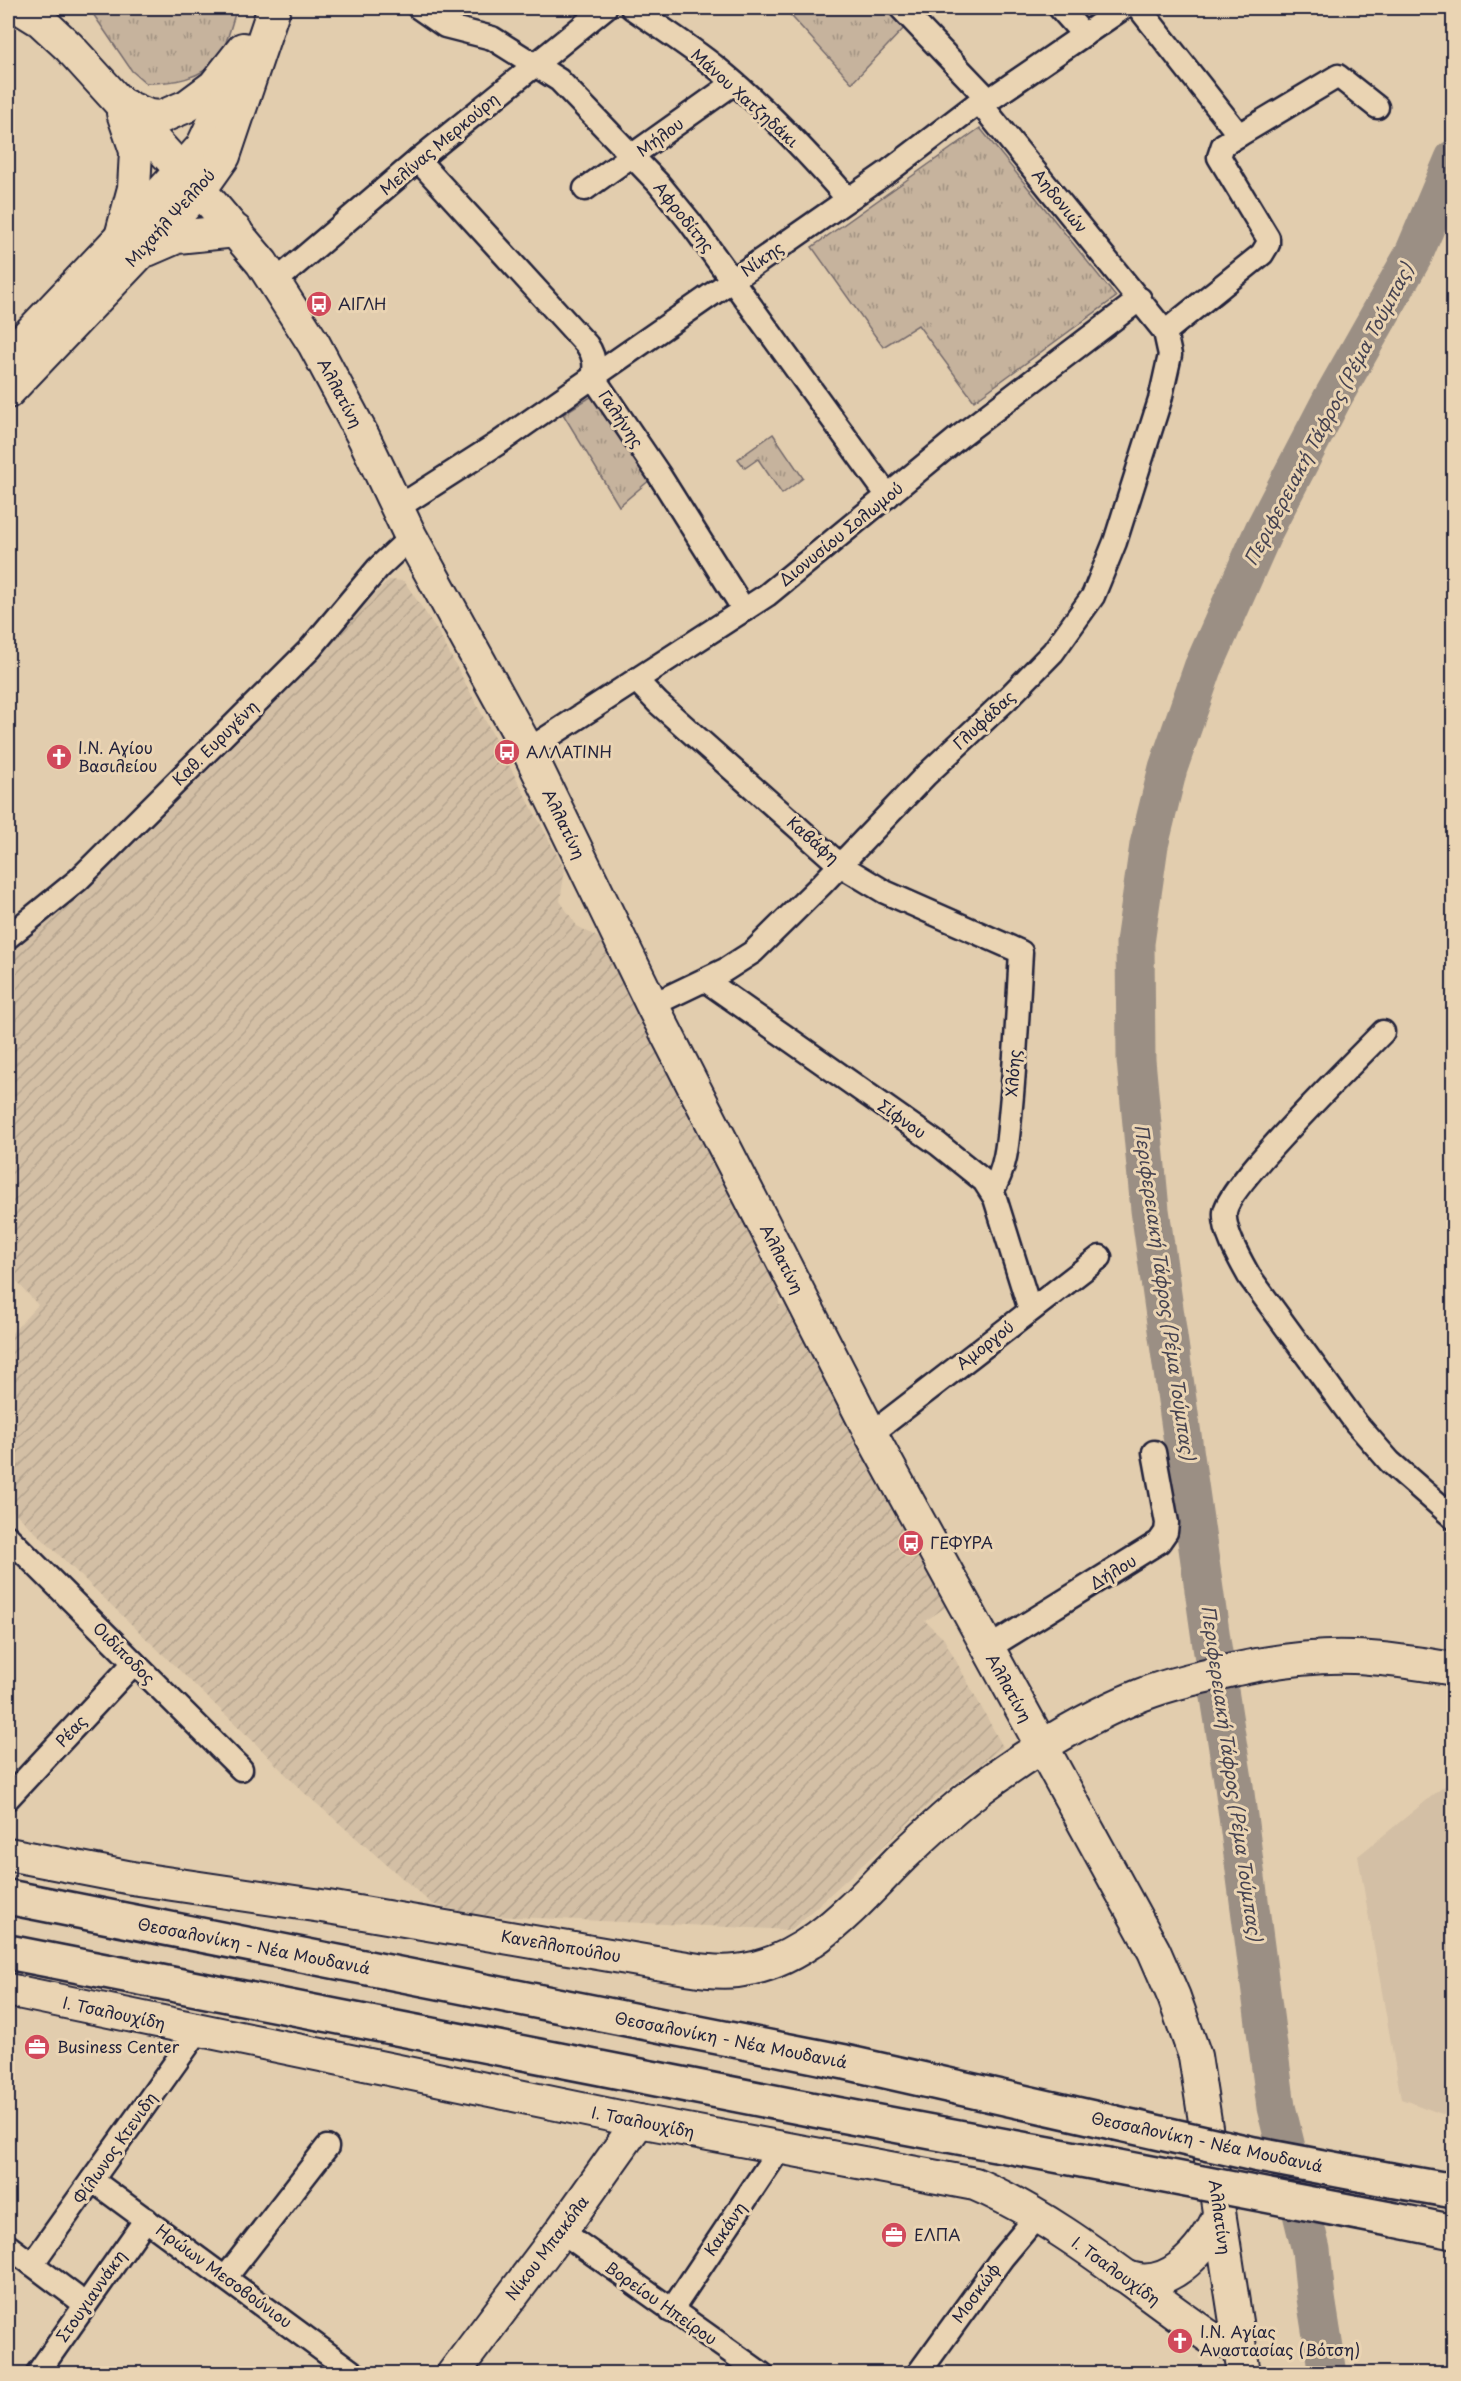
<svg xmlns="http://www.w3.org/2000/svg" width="1461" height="2381" font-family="'Playpen Sans',sans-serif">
  <defs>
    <pattern id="industrial-furrows" width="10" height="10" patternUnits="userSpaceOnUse" patternTransform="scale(1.5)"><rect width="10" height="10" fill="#d3bfa5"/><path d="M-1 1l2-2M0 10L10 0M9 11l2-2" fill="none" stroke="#b5a48f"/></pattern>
    <pattern id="grass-tufts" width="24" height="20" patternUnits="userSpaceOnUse" patternTransform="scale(1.5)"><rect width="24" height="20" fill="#c6b39d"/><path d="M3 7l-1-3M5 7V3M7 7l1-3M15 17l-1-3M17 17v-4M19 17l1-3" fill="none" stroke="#a09181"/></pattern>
  </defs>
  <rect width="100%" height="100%" fill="#e2cdae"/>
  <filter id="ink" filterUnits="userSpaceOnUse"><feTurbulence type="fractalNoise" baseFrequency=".0167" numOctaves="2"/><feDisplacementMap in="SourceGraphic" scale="12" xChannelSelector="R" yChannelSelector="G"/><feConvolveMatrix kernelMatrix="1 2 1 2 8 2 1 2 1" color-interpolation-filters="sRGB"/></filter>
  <g filter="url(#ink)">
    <path fill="#d3bfa5" d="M 1453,1779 L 1453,2118 L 1401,2099 L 1358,1856 Z"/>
    <path fill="url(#industrial-furrows)" d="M 389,580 L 404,581 L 437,630 L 565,870 L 560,901 L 577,926 L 601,939 L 778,1286 L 779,1305 L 790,1304 L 895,1516 L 946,1607 L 925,1621 L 944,1639 L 1003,1747 L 938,1796 L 791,1930 L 474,1915 L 432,1904 L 301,1790 L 251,1739 L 8,1506 L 8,1337 L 38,1305 L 8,1272 L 8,950 L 70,899 Z"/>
    <g fill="url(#grass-tufts)" stroke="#746a6c" stroke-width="1.5">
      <path d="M 89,8 L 237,8 C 232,21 227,46 219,57 C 201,80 172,83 146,83 L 132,71 Z"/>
      <path d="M 784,8 L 889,8 L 906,26 L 852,83 Z"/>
      <path d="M 980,128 L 1116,297 L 974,401 L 918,325 L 883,347 L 812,247 Z"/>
      <path d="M 597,393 L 658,473 L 619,506 L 563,414 Z"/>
      <path d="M 773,434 L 803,478 L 782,494 L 758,459 L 745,468 L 738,459 Z"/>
    </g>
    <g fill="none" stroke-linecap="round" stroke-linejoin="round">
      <path stroke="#9b8f84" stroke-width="39" d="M 1328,2374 L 1316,2298 L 1311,2250 L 1276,2107 L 1234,1786 L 1212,1646 L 1150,1210 L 1136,1060 L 1135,943 L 1149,845 L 1168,768 L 1203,668 L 1264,530 L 1332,399 L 1413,256 L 1454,159"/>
      <g stroke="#22223b" stroke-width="27">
        <g id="street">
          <path d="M 419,8 L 445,26 L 492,38 L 559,80 L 659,184 L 690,222 L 888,496"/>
          <path d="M 632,8 C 661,28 691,47 718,69 C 766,108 808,153 848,199"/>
          <path d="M 901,8 L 989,100"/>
          <path d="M 1060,8 L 1084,35"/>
          <path d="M 979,102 L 1165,332 L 1262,254 L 1268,244 L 1268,238 L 1219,157 L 1223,145 L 1239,135 L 1139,8"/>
          <path d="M 1239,135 L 1338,76 L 1377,107"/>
          <path d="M 418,160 L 587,345 C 594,355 596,364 593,377 L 658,473 L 744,610"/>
          <path d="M 585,189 L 734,83"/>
          <path d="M 275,282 L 418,160 L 605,8"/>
          <path d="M 397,508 L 497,444 L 889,171 L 979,102 L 989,100 L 1123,8"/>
          <path d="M 637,681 L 658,703 L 840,865 L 885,892 L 1021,952 C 1018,1003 1016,1054 1011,1106 C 1008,1135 1008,1165 992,1191"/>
          <path d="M 528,750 L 767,595 L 959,437 L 1140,299"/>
          <path d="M 8,937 L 78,880 L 310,649 L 378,568 L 411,537"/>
          <path d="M 705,980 L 938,1144 L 984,1181 L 995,1198 L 1030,1310"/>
          <path d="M 652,1005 L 725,970 L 753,952 L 821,885 L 926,775 L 1006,700 L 1053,652 L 1093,596 L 1115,542 L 1160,400 L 1170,355 L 1165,332"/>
          <path d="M 1383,1032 C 1357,1059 1228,1185 1225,1212 C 1223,1231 1240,1260 1249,1276 L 1356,1423 L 1390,1462 L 1454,1518"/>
          <path d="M 871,1434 L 1100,1257"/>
          <path d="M 8,1537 L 241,1769"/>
          <path d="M 987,1649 L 1159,1542 L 1166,1532 L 1167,1523 L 1154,1452"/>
          <path d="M 8,1798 L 134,1663"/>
          <path d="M 92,2180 L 355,2374"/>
          <path d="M 561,2231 L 762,2374"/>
          <path d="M 8,2246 L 85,2304"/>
          <path d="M 32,2264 L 198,2031"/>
          <path d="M 226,2277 L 327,2147"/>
          <path d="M 671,2311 L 780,2148"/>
          <path d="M 37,2374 L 146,2219"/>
          <path d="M 918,2374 L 1002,2258 L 1038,2215"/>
        </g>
      </g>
      <g stroke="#22223b" stroke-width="36">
        <g id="secondary">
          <path d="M 20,8 L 41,21 L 69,47 L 211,203 L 262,263 L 314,344 L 364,438 L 411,537 L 528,750 L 652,1005 L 871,1434 L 1154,1951 L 1174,1997 L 1195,2056 L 1244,2374"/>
          <path d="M 123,105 L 149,116 L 161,117 L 187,106 L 214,86 L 243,49"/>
          <path d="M 122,233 L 134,188 L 136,151 L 123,113"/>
          <path d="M 147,250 L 177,237 L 236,231"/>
          <path d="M 8,356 L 121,237 L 202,147 L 222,104"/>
          <path d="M 8,392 L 200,190 L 224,156 L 274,8"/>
          <path d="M 8,1854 L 132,1878 L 328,1907 L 656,1963 C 683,1967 711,1974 737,1971 C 807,1964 856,1903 902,1857 C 925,1835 948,1813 973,1794 C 1025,1755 1081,1719 1141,1695 C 1172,1683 1205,1676 1237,1669 C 1275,1661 1315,1655 1354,1657 C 1388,1658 1421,1664 1454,1669"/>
          <path d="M 8,1990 L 639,2121 L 975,2184 C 1061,2221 1134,2285 1211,2338 L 1222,2341 L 1239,2340"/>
          <path d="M 1121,2274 C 1163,2298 1205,2251 1219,2215"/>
          <path d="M 453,2374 L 561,2231 L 639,2121"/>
        </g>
      </g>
      <g stroke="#22223b" stroke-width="38">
        <g id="highway">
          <path d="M 8,1897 L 845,2062 L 1116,2123"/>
          <path d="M 8,1952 L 830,2113 L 1108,2165"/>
          <path d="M 1391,2180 L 1454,2191"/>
          <path d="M 1395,2220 L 1454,2232"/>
        </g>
      </g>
      <use href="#street" stroke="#ead4b3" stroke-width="22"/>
      <use href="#secondary" stroke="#ead4b3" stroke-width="32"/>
      <use href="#highway" stroke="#ead4b3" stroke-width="33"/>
      <g stroke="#22223b" stroke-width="38" stroke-linecap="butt">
        <g id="highway-bridge">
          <path d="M 1116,2123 L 1254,2154 L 1391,2180"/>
          <path d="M 1108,2165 L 1395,2220"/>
        </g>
      </g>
      <use href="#highway-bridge" stroke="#ead4b3" stroke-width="33"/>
    </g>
  </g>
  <defs>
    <g id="bus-disc" transform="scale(1.35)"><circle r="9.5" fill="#d1495b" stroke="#ead4b3"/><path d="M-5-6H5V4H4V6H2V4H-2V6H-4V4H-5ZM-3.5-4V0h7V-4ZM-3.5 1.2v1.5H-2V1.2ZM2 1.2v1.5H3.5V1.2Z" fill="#fff"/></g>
    <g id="church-disc" transform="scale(1.35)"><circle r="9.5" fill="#d1495b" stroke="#ead4b3"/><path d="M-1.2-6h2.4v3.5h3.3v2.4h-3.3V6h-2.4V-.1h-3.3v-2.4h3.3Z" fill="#fff"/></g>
    <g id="office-disc" transform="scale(1.35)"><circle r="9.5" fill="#d1495b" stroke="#ead4b3"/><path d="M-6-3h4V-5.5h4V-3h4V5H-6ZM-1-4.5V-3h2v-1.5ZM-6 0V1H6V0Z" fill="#fff"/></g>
  </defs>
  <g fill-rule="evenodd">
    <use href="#bus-disc" x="319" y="304"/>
    <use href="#bus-disc" x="507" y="752"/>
    <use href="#church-disc" x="59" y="757"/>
    <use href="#bus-disc" x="911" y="1543"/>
    <use href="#office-disc" x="37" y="2047"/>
    <use href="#office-disc" x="894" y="2235"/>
    <use href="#church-disc" x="1180" y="2341"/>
  </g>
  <g text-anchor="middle" stroke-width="6" stroke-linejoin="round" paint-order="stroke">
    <g font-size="16" fill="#22223b" stroke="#ead4b3">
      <text transform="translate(745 98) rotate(42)" y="6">Μάνου Χατζηδάκι</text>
      <text transform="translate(660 137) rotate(-36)" y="6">Μήλου</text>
      <text transform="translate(439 144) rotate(-40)" y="6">Μελίνας Μερκούρη</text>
      <text transform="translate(1060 201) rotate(51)" y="6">Αηδονιών</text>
      <text transform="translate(684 217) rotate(51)" y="6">Αφροδίτης</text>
      <text transform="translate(170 218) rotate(-48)" y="6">Μιχαήλ Ψελλού</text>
      <text transform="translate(762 259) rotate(-35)" y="6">Νίκης</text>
      <text transform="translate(340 393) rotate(62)" y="6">Αλλατίνη</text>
      <text transform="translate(621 419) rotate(56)" y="6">Γαλήνης</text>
      <text transform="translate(841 534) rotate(-39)" y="6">Διονυσίου Σολωμού</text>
      <text transform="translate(984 720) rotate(-43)" y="6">Γλυφάδας</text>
      <text transform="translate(215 743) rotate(-45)" y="6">Καθ. Ευρυγένη</text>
      <text transform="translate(564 824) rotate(64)" y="6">Αλλατίνη</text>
      <text transform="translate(813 840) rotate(41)" y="6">Καβάφη</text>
      <text transform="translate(1013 1073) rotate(-86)" y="6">Χλόης</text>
      <text transform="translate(902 1119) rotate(35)" y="6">Σίφνου</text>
      <text transform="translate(782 1259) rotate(63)" y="6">Αλλατίνη</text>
      <text transform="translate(985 1345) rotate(-38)" y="6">Αμοργού</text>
      <text transform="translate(1113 1572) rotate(-31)" y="6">Δήλου</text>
      <text transform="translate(124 1653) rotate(45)" y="6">Οιδίποδος</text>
      <text transform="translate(1009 1688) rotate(61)" y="6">Αλλατίνη</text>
      <text transform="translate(71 1731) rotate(-47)" y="6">Ρέας</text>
      <text transform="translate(254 1946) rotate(11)" y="6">Θεσσαλονίκη - Νέα Μουδανιά</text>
      <text transform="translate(561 1946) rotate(10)" y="6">Κανελλοπούλου</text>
      <text transform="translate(114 2013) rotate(12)" y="6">Ι. Τσαλουχίδη</text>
      <text transform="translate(731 2040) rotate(11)" y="6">Θεσσαλονίκη - Νέα Μουδανιά</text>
      <text transform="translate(643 2122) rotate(11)" y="6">Ι. Τσαλουχίδη</text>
      <text transform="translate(1207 2142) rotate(12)" y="6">Θεσσαλονίκη - Νέα Μουδανιά</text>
      <text transform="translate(115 2148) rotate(-55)" y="6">Φίλωνος Κτενιδη</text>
      <text transform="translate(1220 2217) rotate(82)" y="6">Αλλατίνη</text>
      <text transform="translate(725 2229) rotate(-56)" y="6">Κακάνη</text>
      <text transform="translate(547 2248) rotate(-53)" y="6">Νίκου Μπακόλα</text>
      <text transform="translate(1116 2271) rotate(36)" y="6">Ι. Τσαλουχίδη</text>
      <text transform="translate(224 2276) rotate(36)" y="6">Ηρώων Μεσοβούνιου</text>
      <text transform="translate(976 2293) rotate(-54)" y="6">Μοσκώφ</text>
      <text transform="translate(91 2296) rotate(-55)" y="6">Στουγιαννάκη</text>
      <text transform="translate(661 2303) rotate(35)" y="6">Βορείου Ηπείρου</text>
    </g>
    <g font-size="16" fill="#22223b" stroke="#ead4b3" text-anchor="start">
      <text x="338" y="310">ΑΙΓΛΗ</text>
      <text x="78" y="754">Ι.Ν. Αγίου<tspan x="78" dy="18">Βασιλείου</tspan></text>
      <text x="526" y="758">ΑΛΛΑΤΙΝΗ</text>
      <text x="930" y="1549">ΓΕΦΥΡΑ</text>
      <text x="57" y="2053">Business Center</text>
      <text x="914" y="2241">ΕΛΠΑ</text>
      <text x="1200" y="2338">Ι.Ν. Αγίας<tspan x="1200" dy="18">Αναστασίας (Βότση)</tspan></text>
    </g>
    <g font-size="18" font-style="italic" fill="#464351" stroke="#ead4b3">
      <text transform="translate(1329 415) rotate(-62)" y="6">Περιφερειακή Τάφρος (Ρέμα Τούμπας)</text>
      <text transform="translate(1164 1292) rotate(82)" y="6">Περιφερειακή Τάφρος (Ρέμα Τούμπας)</text>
      <text transform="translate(1231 1773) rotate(82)" y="6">Περιφερειακή Τάφρος (Ρέμα Τούμπας)</text>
    </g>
  </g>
  <rect width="1461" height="2381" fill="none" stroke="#ead4b3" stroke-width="30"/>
  <rect x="15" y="15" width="1431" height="2351" fill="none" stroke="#22223b" stroke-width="2" filter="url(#ink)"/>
</svg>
